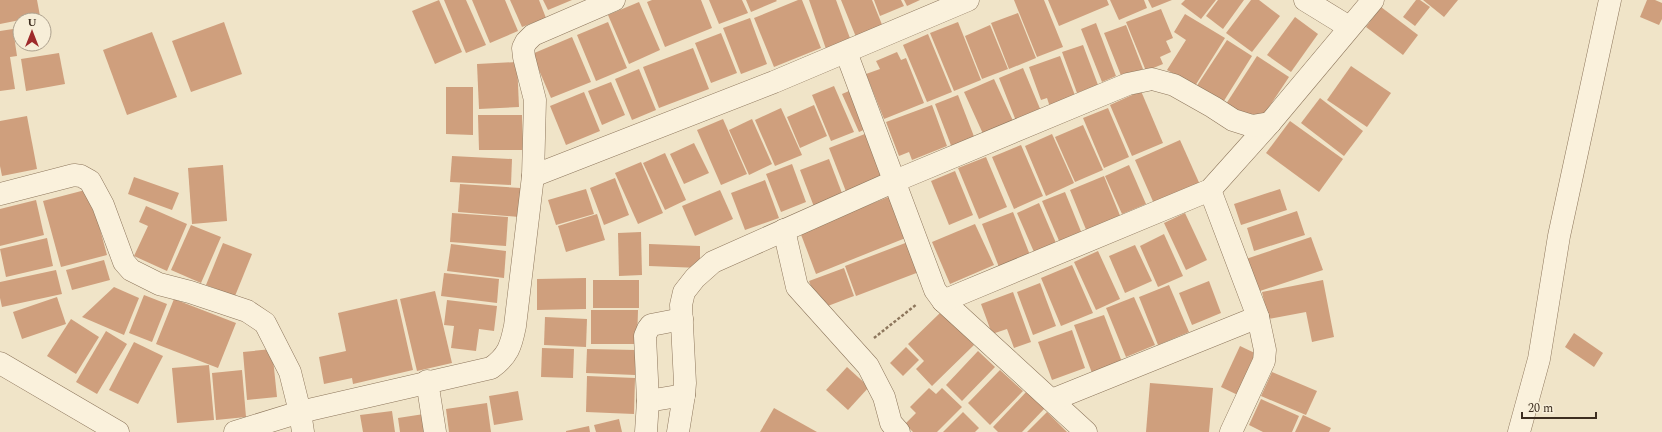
<svg xmlns="http://www.w3.org/2000/svg" width="1662" height="432" font-family="Spectral,serif">
  <rect width="100%" height="100%" fill="#f0e4c8"/>
  <g fill="#cf9f7d">
    <path d="M 0,0 L 37,0 L 40,16 L 0,24 Z"/>
    <path d="M 439,0 L 462,52 L 435,64 L 412,11 Z"/>
    <path d="M 444,0 L 466,0 L 486,45 L 466,53 Z"/>
    <path d="M 472,0 L 505,0 L 518,31 L 490,43 Z"/>
    <path d="M 510,0 L 539,0 L 546,18 L 522,27 Z"/>
    <path d="M 543,0 L 572,0 L 548,10 Z"/>
    <path d="M 652,0 L 701,0 L 712,28 L 665,47 L 647,2 Z"/>
    <path d="M 709,0 L 742,0 L 748,13 L 719,24 Z"/>
    <path d="M 746,0 L 776,0 L 777,1 L 751,12 Z"/>
    <path d="M 798,0 L 802,0 L 821,48 L 774,67 L 754,18 Z"/>
    <path d="M 809,0 L 836,0 L 851,41 L 826,49 Z"/>
    <path d="M 841,0 L 872,0 L 883,27 L 856,37 Z"/>
    <path d="M 874,0 L 901,0 L 904,6 L 880,16 Z"/>
    <path d="M 904,0 L 920,0 L 907,6 Z"/>
    <path d="M 1014,0 L 1044,0 L 1063,47 L 1037,57 Z"/>
    <path d="M 1048,0 L 1107,0 L 1109,5 L 1059,26 Z"/>
    <path d="M 1110,0 L 1144,0 L 1147,8 L 1119,20 Z"/>
    <path d="M 1148,0 L 1172,0 L 1152,8 Z"/>
    <path d="M 1185,0 L 1216,0 L 1201,19 L 1181,4 Z"/>
    <path d="M 1218,0 L 1244,0 L 1223,29 L 1206,16 Z"/>
    <path d="M 1251,0 L 1259,0 L 1280,16 L 1252,52 L 1226,33 Z"/>
    <path d="M 1416,0 L 1420,0 L 1430,7 L 1415,26 L 1403,17 Z"/>
    <path d="M 1423,0 L 1458,0 L 1444,17 Z"/>
    <path d="M 1647,0 L 1655,0 L 1662,3 L 1662,19 L 1659,25 L 1640,17 Z"/>
    <path d="M 639,2 L 660,50 L 629,64 L 608,15 Z"/>
    <path d="M 1381,7 L 1418,35 L 1403,55 L 1366,27 Z"/>
    <path d="M 1161,9 L 1173,38 L 1166,41 L 1171,52 L 1160,57 L 1163,64 L 1146,71 L 1126,22 Z"/>
    <path d="M 1018,13 L 1036,58 L 1009,69 L 991,23 Z"/>
    <path d="M 1185,14 L 1225,38 L 1195,86 L 1167,70 L 1186,40 L 1174,32 Z"/>
    <path d="M 1295,17 L 1318,34 L 1291,72 L 1267,55 Z"/>
    <path d="M 750,18 L 767,64 L 741,74 L 723,28 Z"/>
    <path d="M 224,22 L 242,74 L 191,92 L 172,41 Z"/>
    <path d="M 608,22 L 627,68 L 596,81 L 577,35 Z"/>
    <path d="M 958,22 L 981,80 L 954,91 L 930,33 Z"/>
    <path d="M 1096,23 L 1116,76 L 1102,82 L 1081,29 Z"/>
    <path d="M 990,25 L 1008,69 L 982,79 L 965,36 Z"/>
    <path d="M 1126,25 L 1143,69 L 1122,78 L 1104,33 Z"/>
    <path d="M 13,29 L 17,56 L 10,57 L 15,89 L 0,91 L 0,31 Z"/>
    <path d="M 152,32 L 177,97 L 127,115 L 103,50 Z"/>
    <path d="M 721,33 L 737,73 L 711,83 L 695,43 Z"/>
    <path d="M 928,34 L 952,92 L 927,102 L 903,45 Z"/>
    <path d="M 572,37 L 591,82 L 551,98 L 532,54 Z"/>
    <path d="M 1227,40 L 1252,56 L 1222,104 L 1196,87 Z"/>
    <path d="M 1083,45 L 1098,85 L 1077,93 L 1062,52 Z"/>
    <path d="M 693,48 L 709,89 L 659,108 L 643,67 Z"/>
    <path d="M 897,52 L 901,60 L 906,58 L 924,103 L 884,119 L 866,74 L 880,69 L 876,61 Z"/>
    <path d="M 59,53 L 65,84 L 26,91 L 21,59 Z"/>
    <path d="M 1060,56 L 1076,98 L 1050,107 L 1047,98 L 1041,100 L 1029,67 Z"/>
    <path d="M 1257,56 L 1289,77 L 1257,125 L 1226,104 Z"/>
    <path d="M 517,62 L 519,107 L 479,109 L 477,64 Z"/>
    <path d="M 1351,66 L 1391,93 L 1367,127 L 1327,100 Z"/>
    <path d="M 1023,68 L 1041,111 L 1016,121 L 999,78 Z"/>
    <path d="M 639,69 L 656,110 L 632,120 L 615,79 Z"/>
    <path d="M 994,79 L 1014,123 L 984,136 L 964,92 Z"/>
    <path d="M 611,82 L 625,115 L 602,125 L 588,91 Z"/>
    <path d="M 834,86 L 854,132 L 831,141 L 812,95 Z"/>
    <path d="M 446,87 L 473,87 L 473,135 L 446,134 Z"/>
    <path d="M 856,88 L 873,126 L 859,132 L 842,94 Z"/>
    <path d="M 1141,91 L 1163,143 L 1132,156 L 1110,105 Z"/>
    <path d="M 584,92 L 600,131 L 566,145 L 550,106 Z"/>
    <path d="M 958,95 L 975,139 L 952,148 L 935,104 Z"/>
    <path d="M 1320,98 L 1363,131 L 1344,156 L 1301,123 Z"/>
    <path d="M 814,105 L 827,136 L 800,148 L 787,117 Z"/>
    <path d="M 932,105 L 947,146 L 912,160 L 909,152 L 899,156 L 886,122 Z"/>
    <path d="M 781,108 L 802,155 L 775,166 L 755,120 Z"/>
    <path d="M 1108,108 L 1129,157 L 1104,168 L 1083,118 Z"/>
    <path d="M 478,115 L 522,115 L 523,150 L 479,150 Z"/>
    <path d="M 27,116 L 37,169 L 2,176 L 0,166 L 0,121 Z"/>
    <path d="M 723,119 L 747,174 L 721,185 L 697,130 Z"/>
    <path d="M 752,119 L 772,164 L 749,175 L 729,130 Z"/>
    <path d="M 1290,121 L 1343,159 L 1319,192 L 1266,153 Z"/>
    <path d="M 1083,125 L 1103,170 L 1075,182 L 1055,137 Z"/>
    <path d="M 870,132 L 888,178 L 847,194 L 829,148 Z"/>
    <path d="M 1052,134 L 1074,183 L 1046,196 L 1025,146 Z"/>
    <path d="M 1180,140 L 1201,187 L 1155,206 L 1135,160 Z"/>
    <path d="M 694,143 L 709,173 L 684,184 L 670,154 Z"/>
    <path d="M 1021,145 L 1043,196 L 1014,209 L 992,157 Z"/>
    <path d="M 665,153 L 686,200 L 665,210 L 643,163 Z"/>
    <path d="M 452,156 L 512,159 L 511,185 L 450,182 Z"/>
    <path d="M 986,157 L 1007,207 L 979,219 L 958,168 Z"/>
    <path d="M 829,159 L 845,201 L 816,212 L 800,170 Z"/>
    <path d="M 641,162 L 663,213 L 638,224 L 615,173 Z"/>
    <path d="M 792,164 L 806,202 L 781,212 L 766,174 Z"/>
    <path d="M 223,165 L 227,221 L 192,224 L 188,168 Z"/>
    <path d="M 1129,165 L 1146,204 L 1122,214 L 1105,176 Z"/>
    <path d="M 955,171 L 973,215 L 949,225 L 931,181 Z"/>
    <path d="M 1104,176 L 1121,218 L 1087,232 L 1070,190 Z"/>
    <path d="M 134,177 L 179,193 L 172,210 L 128,194 Z"/>
    <path d="M 615,178 L 629,215 L 604,225 L 590,188 Z"/>
    <path d="M 765,180 L 779,218 L 745,230 L 731,193 Z"/>
    <path d="M 460,184 L 521,188 L 519,217 L 458,212 Z"/>
    <path d="M 89,189 L 107,255 L 61,267 L 43,201 Z"/>
    <path d="M 586,189 L 594,214 L 556,225 L 548,200 Z"/>
    <path d="M 1280,189 L 1287,210 L 1241,225 L 1234,204 Z"/>
    <path d="M 720,190 L 733,219 L 695,236 L 682,206 Z"/>
    <path d="M 1065,192 L 1082,234 L 1060,243 L 1042,201 Z"/>
    <path d="M 891,196 L 908,237 L 816,274 L 800,232 Z"/>
    <path d="M 36,200 L 44,235 L 0,246 L 0,209 Z"/>
    <path d="M 1039,203 L 1056,243 L 1034,252 L 1017,213 Z"/>
    <path d="M 146,206 L 187,224 L 167,271 L 134,256 L 148,226 L 139,222 Z"/>
    <path d="M 1297,211 L 1305,235 L 1254,251 L 1247,228 Z"/>
    <path d="M 1013,212 L 1030,255 L 999,267 L 982,224 Z"/>
    <path d="M 452,213 L 508,217 L 506,246 L 450,242 Z"/>
    <path d="M 1185,213 L 1207,260 L 1186,270 L 1164,223 Z"/>
    <path d="M 597,214 L 605,240 L 566,252 L 558,226 Z"/>
    <path d="M 975,224 L 994,265 L 950,284 L 932,242 Z"/>
    <path d="M 191,225 L 221,237 L 201,283 L 171,270 Z"/>
    <path d="M 641,232 L 642,275 L 619,276 L 618,233 Z"/>
    <path d="M 1164,234 L 1183,276 L 1158,287 L 1140,246 Z"/>
    <path d="M 1311,237 L 1323,270 L 1254,293 L 1243,260 Z"/>
    <path d="M 47,238 L 53,266 L 6,277 L 0,249 Z"/>
    <path d="M 908,242 L 919,272 L 856,296 L 845,266 Z"/>
    <path d="M 223,243 L 252,254 L 235,296 L 206,285 Z"/>
    <path d="M 451,244 L 506,251 L 504,278 L 447,271 Z"/>
    <path d="M 649,244 L 700,246 L 700,268 L 649,266 Z"/>
    <path d="M 1135,245 L 1152,281 L 1125,293 L 1109,256 Z"/>
    <path d="M 1098,251 L 1120,299 L 1096,310 L 1074,262 Z"/>
    <path d="M 104,260 L 110,280 L 72,290 L 66,270 Z"/>
    <path d="M 1072,265 L 1093,313 L 1061,326 L 1041,278 Z"/>
    <path d="M 844,268 L 854,296 L 820,309 L 809,281 Z"/>
    <path d="M 56,270 L 62,294 L 2,307 L 0,298 L 0,282 Z"/>
    <path d="M 444,273 L 499,279 L 497,303 L 441,296 Z"/>
    <path d="M 586,278 L 586,309 L 537,310 L 537,279 Z"/>
    <rect x="593" y="280" width="46" height="28"/>
    <path d="M 1323,280 L 1334,337 L 1312,342 L 1306,312 L 1268,319 L 1262,292 Z"/>
    <path d="M 1209,281 L 1221,313 L 1192,325 L 1179,293 Z"/>
    <path d="M 1040,283 L 1056,326 L 1033,335 L 1017,292 Z"/>
    <path d="M 1169,285 L 1189,332 L 1158,345 L 1139,297 Z"/>
    <path d="M 114,287 L 139,298 L 124,335 L 82,317 Z"/>
    <path d="M 435,291 L 452,363 L 417,371 L 400,299 Z"/>
    <path d="M 1013,292 L 1031,342 L 1014,348 L 1007,329 L 992,334 L 981,304 Z"/>
    <path d="M 144,295 L 167,304 L 152,342 L 129,333 Z"/>
    <path d="M 57,297 L 66,324 L 22,339 L 13,312 Z"/>
    <path d="M 1134,297 L 1155,345 L 1126,357 L 1106,308 Z"/>
    <path d="M 174,299 L 236,323 L 218,368 L 156,344 Z"/>
    <path d="M 397,299 L 413,370 L 353,384 L 352,378 L 324,384 L 319,357 L 346,351 L 338,313 Z"/>
    <path d="M 447,300 L 497,306 L 494,331 L 479,329 L 476,351 L 451,348 L 454,326 L 444,325 Z"/>
    <path d="M 591,310 L 638,310 L 637,344 L 591,344 Z"/>
    <path d="M 941,312 L 974,345 L 932,386 L 916,369 L 924,361 L 908,344 Z"/>
    <path d="M 1104,315 L 1122,362 L 1092,373 L 1074,325 Z"/>
    <path d="M 545,317 L 587,319 L 586,347 L 544,345 Z"/>
    <path d="M 71,319 L 99,337 L 76,374 L 47,356 Z"/>
    <path d="M 1072,330 L 1085,368 L 1052,380 L 1038,342 Z"/>
    <path d="M 106,331 L 127,344 L 97,394 L 76,382 Z"/>
    <path d="M 1574,333 L 1603,353 L 1594,367 L 1565,347 Z"/>
    <path d="M 134,342 L 163,356 L 138,404 L 109,390 Z"/>
    <path d="M 1240,346 L 1261,356 L 1242,397 L 1221,387 Z"/>
    <path d="M 906,347 L 919,360 L 903,376 L 890,363 Z"/>
    <path d="M 542,348 L 574,349 L 573,378 L 541,377 Z"/>
    <path d="M 272,349 L 277,397 L 247,400 L 243,352 Z"/>
    <path d="M 587,349 L 636,350 L 635,375 L 586,373 Z"/>
    <path d="M 978,351 L 995,367 L 962,401 L 946,385 Z"/>
    <path d="M 209,365 L 214,420 L 177,423 L 172,368 Z"/>
    <path d="M 847,367 L 869,387 L 848,410 L 826,390 Z"/>
    <path d="M 242,370 L 246,417 L 216,420 L 212,373 Z"/>
    <path d="M 1000,370 L 1023,391 L 990,425 L 968,403 Z"/>
    <path d="M 1272,372 L 1317,391 L 1306,415 L 1261,396 Z"/>
    <path d="M 587,376 L 635,378 L 634,414 L 586,412 Z"/>
    <path d="M 1150,383 L 1213,388 L 1209,432 L 1146,432 Z"/>
    <path d="M 929,388 L 936,394 L 942,388 L 962,407 L 937,432 L 913,432 L 905,424 L 916,413 L 910,407 Z"/>
    <path d="M 518,391 L 523,420 L 494,425 L 489,396 Z"/>
    <path d="M 1027,391 L 1045,408 L 1022,432 L 998,432 L 993,427 Z"/>
    <path d="M 1261,399 L 1299,416 L 1292,432 L 1263,432 L 1249,425 Z"/>
    <path d="M 487,403 L 491,432 L 449,432 L 446,409 Z"/>
    <path d="M 774,408 L 817,432 L 760,432 Z"/>
    <path d="M 392,411 L 395,432 L 363,432 L 360,415 Z"/>
    <path d="M 963,412 L 979,428 L 975,432 L 943,432 Z"/>
    <path d="M 1047,412 L 1067,432 L 1027,432 Z"/>
    <path d="M 424,414 L 427,432 L 400,432 L 398,418 Z"/>
    <path d="M 1303,415 L 1331,428 L 1329,432 L 1295,432 Z"/>
    <path d="M 619,419 L 622,432 L 596,432 L 594,425 Z"/>
    <path d="M 589,426 L 590,432 L 566,432 L 566,431 Z"/>
  </g>
  <g fill="none" stroke-linecap="round" stroke-linejoin="round">
    <g stroke="#8d765c" stroke-width="23">
      <g id="minor">
        <path d="M 1305,0 L 1349,27"/>
        <path d="M 846,52 L 935,290 L 943,301 L 1086,432"/>
        <path d="M 533,176 L 774,82 L 968,0"/>
        <path d="M 1210,190 L 1258,317 L 1265,350 L 1264,361 L 1231,432"/>
        <path d="M 0,194 L 74,175 L 81,176 L 90,181 L 103,205 L 124,262 L 131,270 L 159,284 L 190,292 L 247,311 L 265,323 L 290,372 L 300,412 L 303,432"/>
        <path d="M 784,230 L 797,287 L 868,366 L 884,397 L 891,423 L 899,432"/>
        <path d="M 943,301 L 1210,190 L 1270,123 L 1373,0"/>
        <path d="M 0,363 L 118,432"/>
        <path d="M 427,381 L 435,432"/>
        <path d="M 1052,400 L 1258,317"/>
        <path d="M 648,401 L 684,395"/>
        <path d="M 235,432 L 300,412 L 491,368 C 508,356 511,346 515,326 L 533,176 L 535,100 L 524,57 L 523,48 L 526,42 L 533,35 L 614,0"/>
        <path d="M 646,432 L 648,401 L 645,336 L 648,329 L 651,325 L 682,319"/>
        <path d="M 678,432 L 684,395 L 685,383 L 681,305 L 684,292 L 695,278 L 713,262 L 895,181 L 1128,84 L 1152,79 L 1174,85 L 1213,107 L 1233,120 L 1252,126 L 1270,123"/>
        <path d="M 1519,432 L 1539,359 L 1559,236 L 1610,0"/>
      </g>
    </g>
    <path stroke="#8d765c" stroke-width="2.5" stroke-dasharray="3 2" stroke-linecap="butt" d="M 874,338 L 917,304"/>
    <use href="#minor" stroke="#faf1dc" stroke-width="22"/>
  </g>
  <g transform="translate(32 32)"><circle r="19" fill="#f7eed8" stroke="#ada18e"/>
  <path d="M0-3L7 15L0 10L-7 15Z" fill="#9e2a2b"/>
  <text y="-6" font-size="11" font-weight="bold" text-anchor="middle" fill="#3d2e20">U</text>
  </g>
  <path d="M1522 412v6h74v-6" fill="none" stroke="#3d2e20" stroke-width="2"/>
  <text x="1528" y="412" font-size="12" fill="#3d2e20" stroke="#f7eed8" stroke-width="3" paint-order="stroke">20 m</text>
</svg>
